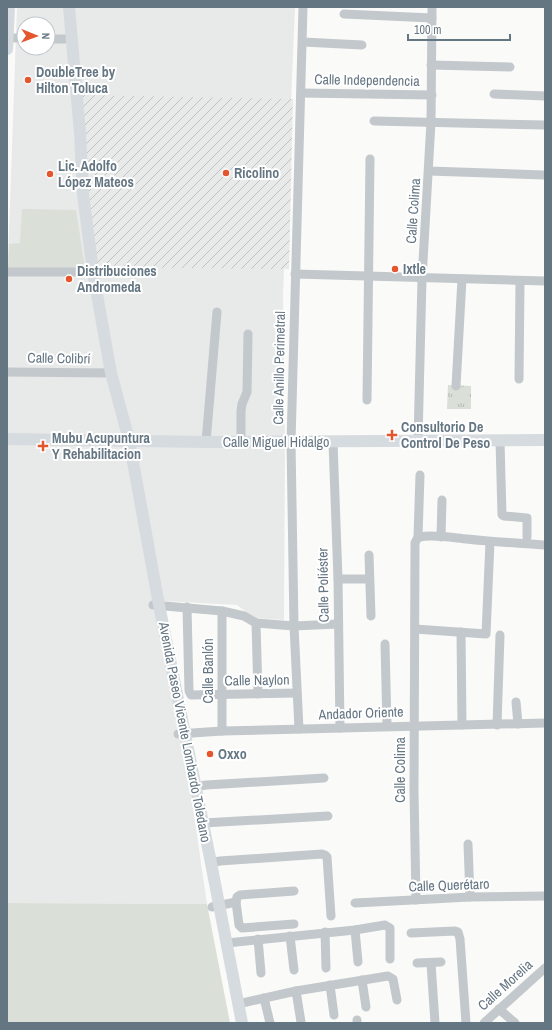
<svg xmlns="http://www.w3.org/2000/svg" width="552" height="1030" font-family="'Archivo Narrow',sans-serif">
  <defs>
    <pattern id="industrial-furrows" width="10" height="10" patternUnits="userSpaceOnUse"><rect width="10" height="10" fill="#e8e9e9"/><path d="M-1 1l2-2M0 10L10 0M9 11l2-2" fill="none" stroke="#c0c1c2"/></pattern>
    <pattern id="park-tufts" width="24" height="20" patternUnits="userSpaceOnUse"><rect width="24" height="20" fill="#dadfd7"/><path d="M3 7l-1-3M5 7V3M7 7l1-3M15 17l-1-3M17 17v-4M19 17l1-3" fill="none" stroke="#b4b9b4"/></pattern>
  </defs>
  <rect width="100%" height="100%" fill="#fafaf8"/>
  <path fill="#e8e9e9" fill-rule="evenodd" d="M 17,7 L 295,7 L 283,294 L 285,444 L 284,620 L 254,618 L 237,605 L 163,601 L 207,904 L 7,903 L 7,288 ZM 24,24 L 48,24 L 48,48 L 24,48 Z"/>
  <path fill="url(#industrial-furrows)" d="M 76,95 L 293,99 L 289,269 L 96,267 Z"/>
  <g fill="#dadfd7">
    <path d="M 22,209 L 76,210 L 85,269 L 8,271 L 9,244 L 20,243 Z"/>
    <path d="M 7,903 L 207,904 L 230,1023 L 7,1023 Z"/>
  </g>
  <path fill="url(#park-tufts)" d="M 448,385 L 471,386 L 471,409 L 447,409 Z"/>
  <g fill="none" stroke-linecap="round" stroke-linejoin="round">
    <g stroke="#c3c8cc" stroke-width="9">
      <path d="M 344,14 L 432,18"/>
      <path d="M 7,38 L 24,38"/>
      <path d="M 48,39 L 71,39"/>
      <path d="M 303,42 L 362,45"/>
      <path d="M 431,65 L 510,67"/>
      <path d="M 301,93 L 432,95"/>
      <path d="M 494,94 L 545,96"/>
      <path d="M 374,121 L 545,125"/>
      <path d="M 429,171 L 544,175"/>
      <path d="M 7,272 L 93,272"/>
      <path d="M 295,274 L 545,281"/>
      <path d="M 7,372 L 111,373"/>
      <path d="M 519,379 L 520,281"/>
      <path d="M 456,386 L 462,279"/>
      <path d="M 367,400 L 370,159"/>
      <path d="M 418,440 L 422,279 L 431,122 L 432,7"/>
      <path d="M 500,441 L 502,515 L 504,516 L 527,518 L 527,537"/>
      <path d="M 206,442 L 217,312"/>
      <path d="M 241,442 L 241,411 L 242,404 L 247,392 L 248,334"/>
      <path d="M 333,442 L 338,579 L 340,728"/>
      <path d="M 418,537 L 420,475"/>
      <path d="M 441,537 L 442,500"/>
      <path d="M 369,555 L 371,616"/>
      <path d="M 338,579 L 369,579"/>
      <path d="M 153,605 L 222,611 L 244,616 L 256,623 L 294,626 L 338,624"/>
      <path d="M 187,607 L 189,691 L 191,695 L 297,693"/>
      <path d="M 222,611 L 222,731"/>
      <path d="M 256,623 L 258,694"/>
      <path d="M 415,629 L 486,634 L 490,542"/>
      <path d="M 461,632 L 462,725"/>
      <path d="M 385,644 L 387,726"/>
      <path d="M 516,702 L 518,724"/>
      <path d="M 497,725 L 500,635"/>
      <path d="M 299,729 L 294,626 L 291,442 L 303,7"/>
      <path d="M 178,734 L 222,731 L 545,723"/>
      <path d="M 195,787 L 206,785 L 324,778"/>
      <path d="M 203,823 L 328,816"/>
      <path d="M 468,844 L 470,897"/>
      <path d="M 211,863 L 220,861 L 322,854 L 325,855 L 327,857 L 331,916"/>
      <path d="M 416,900 L 414,791 L 415,543 C 416,540 417,538 420,537 C 431,534 455,538 467,539 C 493,542 519,543 545,545"/>
      <path d="M 355,903 L 470,897 L 545,896"/>
      <path d="M 212,907 L 236,902"/>
      <path d="M 294,924 L 242,928 L 239,925 L 236,902 L 237,897 L 240,895 L 294,891"/>
      <path d="M 355,930 L 358,962"/>
      <path d="M 325,932 L 326,968"/>
      <path d="M 411,933 L 455,931 L 458,932 L 460,939 L 466,1023"/>
      <path d="M 290,936 L 294,970"/>
      <path d="M 258,939 L 261,973"/>
      <path d="M 227,943 L 355,930 L 385,925 L 390,928 L 390,959"/>
      <path d="M 417,963 L 441,962"/>
      <path d="M 431,963 L 435,1023"/>
      <path d="M 362,980 L 366,1007"/>
      <path d="M 330,985 L 334,1015"/>
      <path d="M 296,991 L 301,1022"/>
      <path d="M 264,998 L 270,1023"/>
      <path d="M 238,1004 L 296,991 L 388,976 L 393,979 L 397,1000"/>
      <path d="M 499,1009 L 515,1023"/>
      <path d="M 357,1020 L 357,1023"/>
      <path d="M 484,1023 L 545,968"/>
    </g>
    <g stroke="#d6dbdf" stroke-width="12">
      <path d="M 69,7 L 80,133 L 83,194 L 93,272 L 111,373 L 129,440 L 159,605 L 211,863 L 242,1023"/>
      <path d="M 7,49 L 9,7"/>
      <path d="M 7,439 L 206,442 L 545,440"/>
    </g>
  </g>
  <g fill="#e4572e" stroke="#fff" stroke-width="1.5">
    <circle cx="28" cy="80" r="4"/>
    <circle cx="226" cy="173" r="4"/>
    <circle cx="50" cy="174" r="4"/>
    <circle cx="395" cy="269" r="4"/>
    <circle cx="69" cy="279" r="4"/>
    <path d="M390 429h4v4h4v4h-4v4h-4v-4h-4v-4h4z"/>
    <path d="M41 440h4v4h4v4h-4v4h-4v-4h-4v-4h4z"/>
    <circle cx="210" cy="754" r="4"/>
  </g>
  <g text-anchor="middle" stroke-width="4" stroke-linejoin="round" paint-order="stroke">
    <g font-size="14" font-weight="bold" fill="#657683" stroke="#fff" text-anchor="start">
      <text x="36" y="77">DoubleTree by<tspan x="36" dy="16">Hilton Toluca</tspan></text>
      <text x="58" y="171">Lic. Adolfo<tspan x="58" dy="16">López Mateos</tspan></text>
      <text x="234" y="178">Ricolino</text>
      <text x="403" y="274">Ixtle</text>
      <text x="77" y="276">Distribuciones<tspan x="77" dy="16">Andromeda</tspan></text>
      <text x="401" y="432">Consultorio De<tspan x="401" dy="16">Control De Peso</tspan></text>
      <text x="52" y="443">Mubu Acupuntura<tspan x="52" dy="16">Y Rehabilitacion</tspan></text>
      <text x="218" y="759">Oxxo</text>
    </g>
    <g font-size="14" fill="#657683" stroke="#fff">
      <text transform="translate(367 80) rotate(1)" y="5">Calle Independencia</text>
      <text transform="translate(413 211) rotate(-86)" y="5">Calle Colima</text>
      <text transform="translate(59 358) rotate(1)" y="5">Calle Colibrí</text>
      <text transform="translate(279 368) rotate(-89)" y="5">Calle Anillo Perimetral</text>
      <text x="276" y="447">Calle Miguel Hidalgo</text>
      <text transform="translate(323 585) rotate(-91)" y="5">Calle Poliéster</text>
      <text transform="translate(208 671) rotate(-90)" y="5">Calle Banlón</text>
      <text transform="translate(257 680) rotate(-1)" y="5">Calle Naylon</text>
      <text transform="translate(361 713) rotate(-2)" y="5">Andador Oriente</text>
      <text transform="translate(185 732) rotate(79)" y="5">Avenida Paseo Vicente Lombardo Toledano</text>
      <text transform="translate(400 770) rotate(-90)" y="5">Calle Colima</text>
      <text transform="translate(449 885) rotate(-2)" y="5">Calle Querétaro</text>
      <text transform="translate(505 985) rotate(-42)" y="5">Calle Morelia</text>
    </g>
  </g>
  <rect width="552" height="1030" fill="none" stroke="#657683" stroke-width="16"/>
  <g transform="translate(36 36) rotate(91)"><circle r="19" fill="#ffffff" stroke="#c1c8cd"/>
  <path d="M0-3L7 15L0 10L-7 15Z" fill="#e4572e"/>
  <text y="-6" font-size="11" font-weight="bold" text-anchor="middle" fill="#657683">N</text>
  </g>
  <path d="M408 34v6h102v-6" fill="none" stroke="#657683" stroke-width="2"/>
  <text x="414" y="34" font-size="12" fill="#657683" stroke="#ffffff" stroke-width="3" paint-order="stroke">100 m</text>
</svg>
